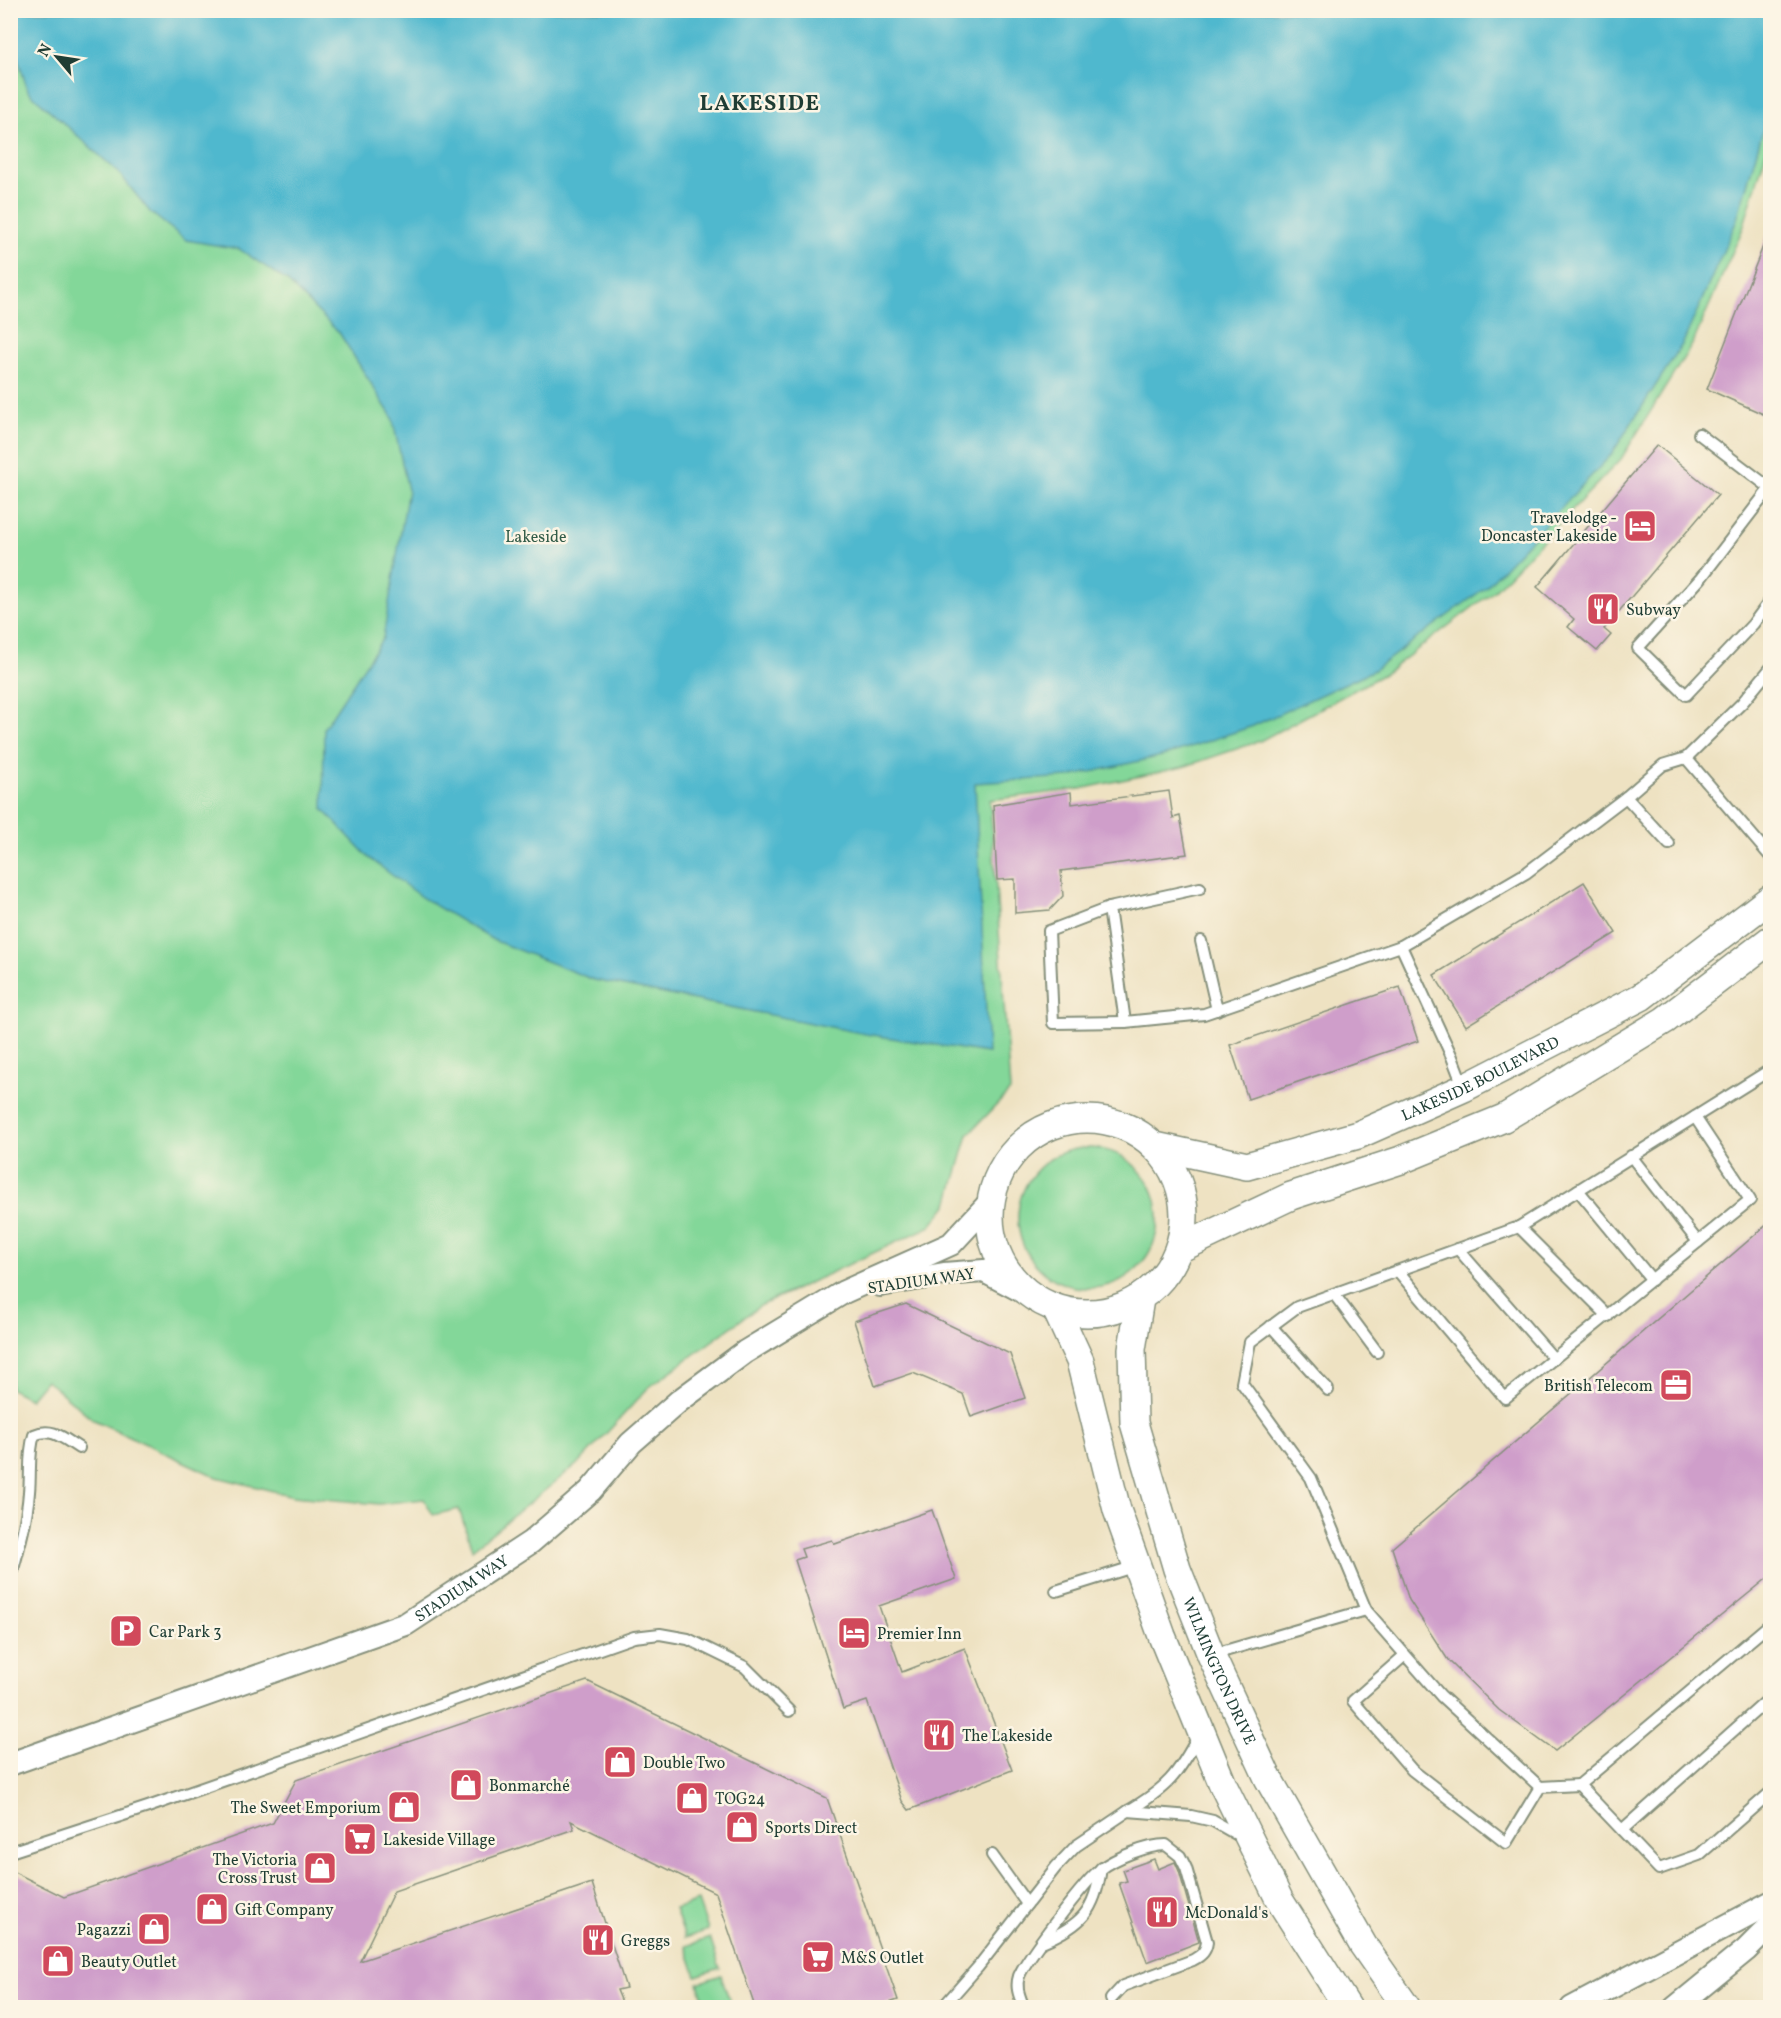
<svg xmlns="http://www.w3.org/2000/svg" width="1781" height="2018" font-family="Vollkorn,serif">
  <rect width="100%" height="100%" fill="#fcf5e5"/>
  <filter id="ink" filterUnits="userSpaceOnUse"><feTurbulence type="fractalNoise" baseFrequency=".0167" numOctaves="2"/><feDisplacementMap in="SourceGraphic" scale="12" xChannelSelector="R" yChannelSelector="G"/><feConvolveMatrix kernelMatrix="1 2 1 2 8 2 1 2 1" color-interpolation-filters="sRGB"/></filter>
  <filter id="wash" filterUnits="userSpaceOnUse"><feTurbulence type="fractalNoise" baseFrequency=".008" numOctaves="4" result="noise"/><feDisplacementMap in="SourceGraphic" scale="24" xChannelSelector="R" yChannelSelector="G"/><feGaussianBlur stdDeviation="1.35" result="paint"/><feColorMatrix in="noise" values="0 0 0 0 0 0 0 0 0 0 0 0 0 0 0 0 0 1.4 0 .05"/><feComposite in="paint" operator="in"/></filter>
  <g filter="url(#wash)">
    <rect width="100%" height="100%" fill="#eee2c2"/>
    <g fill="#83d799" stroke="#518a66" stroke-width="1.5">
      <path d="M 10,11 L 1770,11 L 1770,140 L 1743,228 L 1693,343 L 1621,459 L 1494,591 L 1386,673 L 1260,741 L 1183,767 L 1080,789 L 990,800 L 1010,1091 L 968,1135 L 948,1204 L 931,1226 L 760,1306 L 648,1388 L 580,1462 L 472,1549 L 459,1509 L 433,1515 L 424,1499 L 379,1504 L 293,1496 L 217,1477 L 94,1420 L 46,1380 L 30,1399 L 11,1389 Z"/>
      <circle cx="1088" cy="1218" r="70"/>
      <path d="M 698,1901 L 708,1930 L 685,1938 L 675,1909 Z"/>
      <path d="M 710,1938 L 720,1968 L 696,1976 L 686,1946 Z"/>
      <path d="M 721,1975 L 730,2002 L 714,2007 L 706,2007 L 698,1983 Z"/>
    </g>
    <path fill="#50b8ce" stroke="#387a81" stroke-width="1.5" d="M 10,11 L 1770,11 L 1770,124 L 1765,123 L 1736,222 L 1683,343 L 1611,455 L 1486,587 L 1374,670 L 1253,726 L 1166,755 L 1069,777 L 975,783 L 988,1053 L 866,1034 L 594,980 L 493,940 L 421,897 L 368,857 L 323,809 L 324,728 L 383,638 L 408,490 L 392,417 L 340,334 L 287,281 L 239,249 L 186,240 L 150,212 L 118,172 L 28,91 L 11,36 Z"/>
    <g id="blocks">
      <g fill="#cf9eca">
        <path d="M 1769,231 L 1770,232 L 1770,417 L 1707,389 Z"/>
        <path d="M 1657,445 L 1718,495 L 1604,629 L 1611,635 L 1597,651 L 1568,627 L 1574,619 L 1537,587 Z"/>
        <path d="M 1169,791 L 1173,818 L 1180,816 L 1187,854 L 1061,871 L 1063,896 L 1050,910 L 1015,913 L 1015,879 L 997,880 L 993,805 L 1071,792 L 1072,804 Z"/>
        <path d="M 1584,882 L 1616,933 L 1466,1026 L 1434,975 Z"/>
        <path d="M 1400,987 L 1418,1041 L 1248,1099 L 1230,1045 Z"/>
        <path d="M 1770,1222 L 1770,1576 L 1555,1751 L 1499,1710 L 1448,1660 L 1409,1600 L 1392,1548 Z"/>
        <path d="M 906,1304 L 1010,1354 L 1025,1398 L 971,1417 L 963,1394 L 913,1373 L 875,1386 L 854,1321 Z"/>
        <path d="M 932,1510 L 956,1579 L 879,1606 L 902,1672 L 965,1648 L 1012,1770 L 909,1810 L 902,1801 L 867,1701 L 843,1709 L 795,1560 L 804,1557 L 801,1549 L 832,1540 L 835,1544 Z"/>
        <path d="M 587,1681 L 827,1798 L 898,2000 L 877,2007 L 755,2007 L 716,1893 L 571,1821 L 574,1829 L 394,1891 L 360,1961 L 592,1883 L 626,1988 L 617,1990 L 624,2007 L 10,2007 L 10,1870 L 64,1897 L 273,1823 L 296,1780 Z"/>
        <path d="M 1154,1859 L 1158,1869 L 1175,1862 L 1179,1871 L 1199,1942 L 1147,1962 L 1119,1883 L 1127,1881 L 1123,1870 Z"/>
      </g>
    </g>
  </g>
  <g filter="url(#ink)">
    <use href="#blocks" fill-opacity="0" stroke="#86907b" stroke-width="1.5"/>
    <g fill="none" stroke-linecap="round" stroke-linejoin="round">
      <g stroke="#86907b" stroke-width="14">
        <g id="service">
          <path d="M 1699,434 L 1770,488"/>
          <path d="M 1770,488 L 1701,578 L 1638,648 L 1686,695 L 1753,624 L 1770,601"/>
          <path d="M 1686,758 L 1770,856"/>
          <path d="M 1626,797 L 1663,765 L 1686,758 L 1742,703 L 1770,669"/>
          <path d="M 1200,888 L 1109,908 L 1125,1022 L 1204,1014 L 1401,946 L 1526,873 L 1626,797 L 1669,844"/>
          <path d="M 1109,908 L 1049,931 L 1053,1023 L 1125,1022"/>
          <path d="M 1201,941 L 1217,1010"/>
          <path d="M 1401,946 L 1452,1057 L 1464,1088"/>
          <path d="M 1631,1156 L 1698,1242"/>
          <path d="M 1578,1190 L 1652,1280"/>
          <path d="M 1519,1227 L 1608,1316"/>
          <path d="M 1458,1249 L 1554,1359"/>
          <path d="M 1398,1271 L 1505,1398 L 1750,1200 L 1695,1117"/>
          <path d="M 1334,1294 L 1377,1352"/>
          <path d="M 1271,1326 L 1328,1390"/>
          <path d="M 10,1580 C 18,1551 27,1521 29,1492 C 31,1472 28,1454 34,1435 C 52,1427 63,1438 79,1448"/>
          <path d="M 1056,1591 L 1136,1566"/>
          <path d="M 1770,1624 L 1579,1785 L 1659,1869 L 1699,1855 L 1770,1793"/>
          <path d="M 1211,1655 L 1366,1610"/>
          <path d="M 1405,1655 L 1353,1701 L 1412,1770 L 1506,1843 L 1540,1787 L 1441,1696 L 1366,1610 L 1311,1478 L 1242,1383 L 1250,1342 L 1297,1307 L 1519,1227 L 1770,1070"/>
          <path d="M 1199,1735 C 1178,1775 1167,1788 1128,1811 L 1191,1816 L 1213,1821 L 1241,1837"/>
          <path d="M 1540,1787 L 1579,1785"/>
          <path d="M 1622,1830 L 1770,1698"/>
          <path d="M 10,1852 L 148,1807 L 634,1637 L 660,1634 L 688,1639 L 745,1667 L 789,1711"/>
          <path d="M 992,1855 L 1027,1904"/>
          <path d="M 1042,1942 C 1082,1925 1095,1911 1101,1868"/>
          <path d="M 942,2008 L 978,1967 L 1056,1867 L 1076,1846 L 1128,1811"/>
          <path d="M 1024,2008 C 1020,1997 1015,1988 1019,1976 C 1026,1959 1086,1879 1101,1869 C 1115,1858 1148,1845 1166,1845 L 1180,1856 L 1186,1868 L 1207,1942 C 1206,1951 1202,1955 1193,1960 L 1123,1986 L 1111,1999"/>
        </g>
      </g>
      <g stroke="#86907b" stroke-width="26">
        <g id="minor">
          <path d="M 880,1285 L 944,1274 L 984,1271 L 1028,1294"/>
          <path id="s1" d="M 10,1764 L 406,1624 L 531,1542 L 590,1491 L 631,1443 L 679,1401 L 745,1352 L 844,1292 L 951,1244 L 991,1201"/>
          <path d="M 1572,2008 L 1770,1903"/>
          <path d="M 1675,2008 L 1746,1950 L 1770,1926"/>
        </g>
      </g>
      <g stroke="#86907b" stroke-width="30">
        <g id="tertiary">
          <circle cx="1087" cy="1216" r="97"/>
          <path id="s2" d="M 1155,1146 L 1247,1166 L 1358,1135 L 1464,1088 L 1641,997 L 1770,899"/>
          <path d="M 1179,1249 L 1291,1196 L 1401,1160 L 1504,1118 L 1665,1020 L 1770,940"/>
          <path id="s3" d="M 1140,1299 L 1132,1349 L 1134,1423 L 1177,1569 L 1211,1655 L 1268,1778 L 1363,1945 L 1407,2008"/>
          <path d="M 1056,1309 L 1080,1361 L 1117,1510 L 1162,1636 L 1223,1785 L 1280,1901 L 1348,2008"/>
        </g>
      </g>
      <use href="#service" stroke="#fff" stroke-width="10"/>
      <use href="#minor" stroke="#fff" stroke-width="22"/>
      <use href="#tertiary" stroke="#fff" stroke-width="27"/>
    </g>
  </g>
  <defs>
    <g id="hotel-square" transform="scale(1.725)"><rect x="-9" y="-9" width="18" height="18" rx="4" fill="#d1495b" stroke="#fcf5e5"/><path d="M-6-4.5h1.5V1H6V5H4.5V3h-9V5H-6ZM-4 0a1.8 1.8 0 1 1 3.6 0ZM.5 0V-2.5h3Q6-2.5 6 0Z" fill="#fff"/></g>
    <g id="restaurant-square" transform="scale(1.725)"><rect x="-9" y="-9" width="18" height="18" rx="4" fill="#d1495b" stroke="#fcf5e5"/><path d="M-5-6h1v4h1v-4h1v4h1v-4h1v5L-1.5 .5V6h-2V.5L-5-1ZM5-6V6H3V1.5H1.5Q1.5-4 5-6Z" fill="#fff"/></g>
    <g id="office-square" transform="scale(1.725)"><rect x="-9" y="-9" width="18" height="18" rx="4" fill="#d1495b" stroke="#fcf5e5"/><path d="M-6-3h4V-5.5h4V-3h4V5H-6ZM-1-4.5V-3h2v-1.5ZM-6 0V1H6V0Z" fill="#fff"/></g>
    <g id="parking-square" transform="scale(1.725)"><rect x="-9" y="-9" width="18" height="18" rx="4" fill="#d1495b" stroke="#fcf5e5"/><path d="M-3.5-5.5H1a3.5 3.5 0 0 1 0 7H-1V5.5H-3.5ZM-1-3.4V-.6H.8a1.4 1.4 0 0 0 0-2.8Z" fill="#fff"/></g>
    <g id="shop-square" transform="scale(1.725)"><rect x="-9" y="-9" width="18" height="18" rx="4" fill="#d1495b" stroke="#fcf5e5"/><path d="M-5-2.5h2.3a2.7 3.5 0 0 1 5.4 0H5L5.5 6h-11ZM-1.5-2.5h3a1.5 2.3 0 0 0-3 0Z" fill="#fff"/></g>
    <g id="supermarket-square" transform="scale(1.725)"><rect x="-9" y="-9" width="18" height="18" rx="4" fill="#d1495b" stroke="#fcf5e5"/><path d="M-6-5.5h2.5l.6 2H6L4.5 2H-2.5L-4.4-4H-6ZM-1.5 3.2a1.3 1.3 0 1 0 .1 0ZM3 3.2a1.3 1.3 0 1 0 .1 0Z" fill="#fff"/></g>
  </defs>
  <g fill-rule="evenodd">
    <use href="#hotel-square" x="1640" y="526"/>
    <use href="#restaurant-square" x="1603" y="609"/>
    <use href="#office-square" x="1676" y="1385"/>
    <use href="#parking-square" x="126" y="1631"/>
    <use href="#hotel-square" x="854" y="1633"/>
    <use href="#restaurant-square" x="939" y="1735"/>
    <use href="#shop-square" x="620" y="1762"/>
    <use href="#shop-square" x="466" y="1785"/>
    <use href="#shop-square" x="692" y="1798"/>
    <use href="#shop-square" x="404" y="1807"/>
    <use href="#shop-square" x="742" y="1827"/>
    <use href="#supermarket-square" x="360" y="1839"/>
    <use href="#shop-square" x="320" y="1868"/>
    <use href="#shop-square" x="212" y="1909"/>
    <use href="#restaurant-square" x="1162" y="1912"/>
    <use href="#shop-square" x="154" y="1929"/>
    <use href="#restaurant-square" x="598" y="1940"/>
    <use href="#supermarket-square" x="818" y="1957"/>
    <use href="#shop-square" x="58" y="1961"/>
  </g>
  <g text-anchor="middle" stroke-width="5" stroke-linejoin="round" paint-order="stroke">
    <g font-size="16" fill="#1f3d34" stroke="#fcf5e5" text-anchor="start">
      <text x="1617" y="523" text-anchor="end">Travelodge -<tspan x="1617" dy="18">Doncaster Lakeside</tspan></text>
      <text x="1626" y="615">Subway</text>
      <text x="1653" y="1391" text-anchor="end">British Telecom</text>
      <text x="149" y="1637">Car Park 3</text>
      <text x="877" y="1639">Premier Inn</text>
      <text x="962" y="1741">The Lakeside</text>
      <text x="643" y="1768">Double Two</text>
      <text x="489" y="1791">Bonmarché</text>
      <text x="715" y="1804">TOG24</text>
      <text x="381" y="1813" text-anchor="end">The Sweet Emporium</text>
      <text x="765" y="1833">Sports Direct</text>
      <text x="383" y="1845">Lakeside Village</text>
      <text x="297" y="1865" text-anchor="end">The Victoria<tspan x="297" dy="18">Cross Trust</tspan></text>
      <text x="235" y="1915">Gift Company</text>
      <text x="1185" y="1918">McDonald's</text>
      <text x="131" y="1935" text-anchor="end">Pagazzi</text>
      <text x="621" y="1946">Greggs</text>
      <text x="841" y="1963">M&amp;S Outlet</text>
      <text x="81" y="1967">Beauty Outlet</text>
    </g>
    <g font-size="16" fill="#335c48" stroke="#fcf5e5">
      <text x="536" y="542">Lakeside</text>
    </g>
    <g font-size="16" fill="#1f3d34" stroke="#fcf5e5">
      <text dy="6" stroke="none"><textPath href="#s2" startOffset="344">LAKESIDE BOULEVARD</textPath></text>
      <text transform="translate(921 1280) rotate(-8)" y="6">STADIUM WAY</text>
      <text dy="6" stroke="none"><textPath href="#s1" startOffset="486">STADIUM WAY</textPath></text>
      <text dy="6" stroke="none"><textPath href="#s3" startOffset="387">WILMINGTON DRIVE</textPath></text>
    </g>
    <g font-size="22" font-weight="bold" letter-spacing="1.5" fill="#1f3d34" stroke="#fcf5e5">
      <text x="760" y="110">LAKESIDE</text>
    </g>
  </g>
  <rect width="1781" height="2018" fill="none" stroke="#fcf5e5" stroke-width="36"/>
  <g transform="translate(57 57) rotate(299)" stroke="#fcf5e5" stroke-width="4.5" paint-order="stroke">
  <path d="M0-4.5L10 22L0 15L-10 22Z" fill="#1f3d34"/>
  <text y="-9" font-size="16" font-weight="bold" text-anchor="middle" fill="#1f3d34">N</text>
  </g>
</svg>
